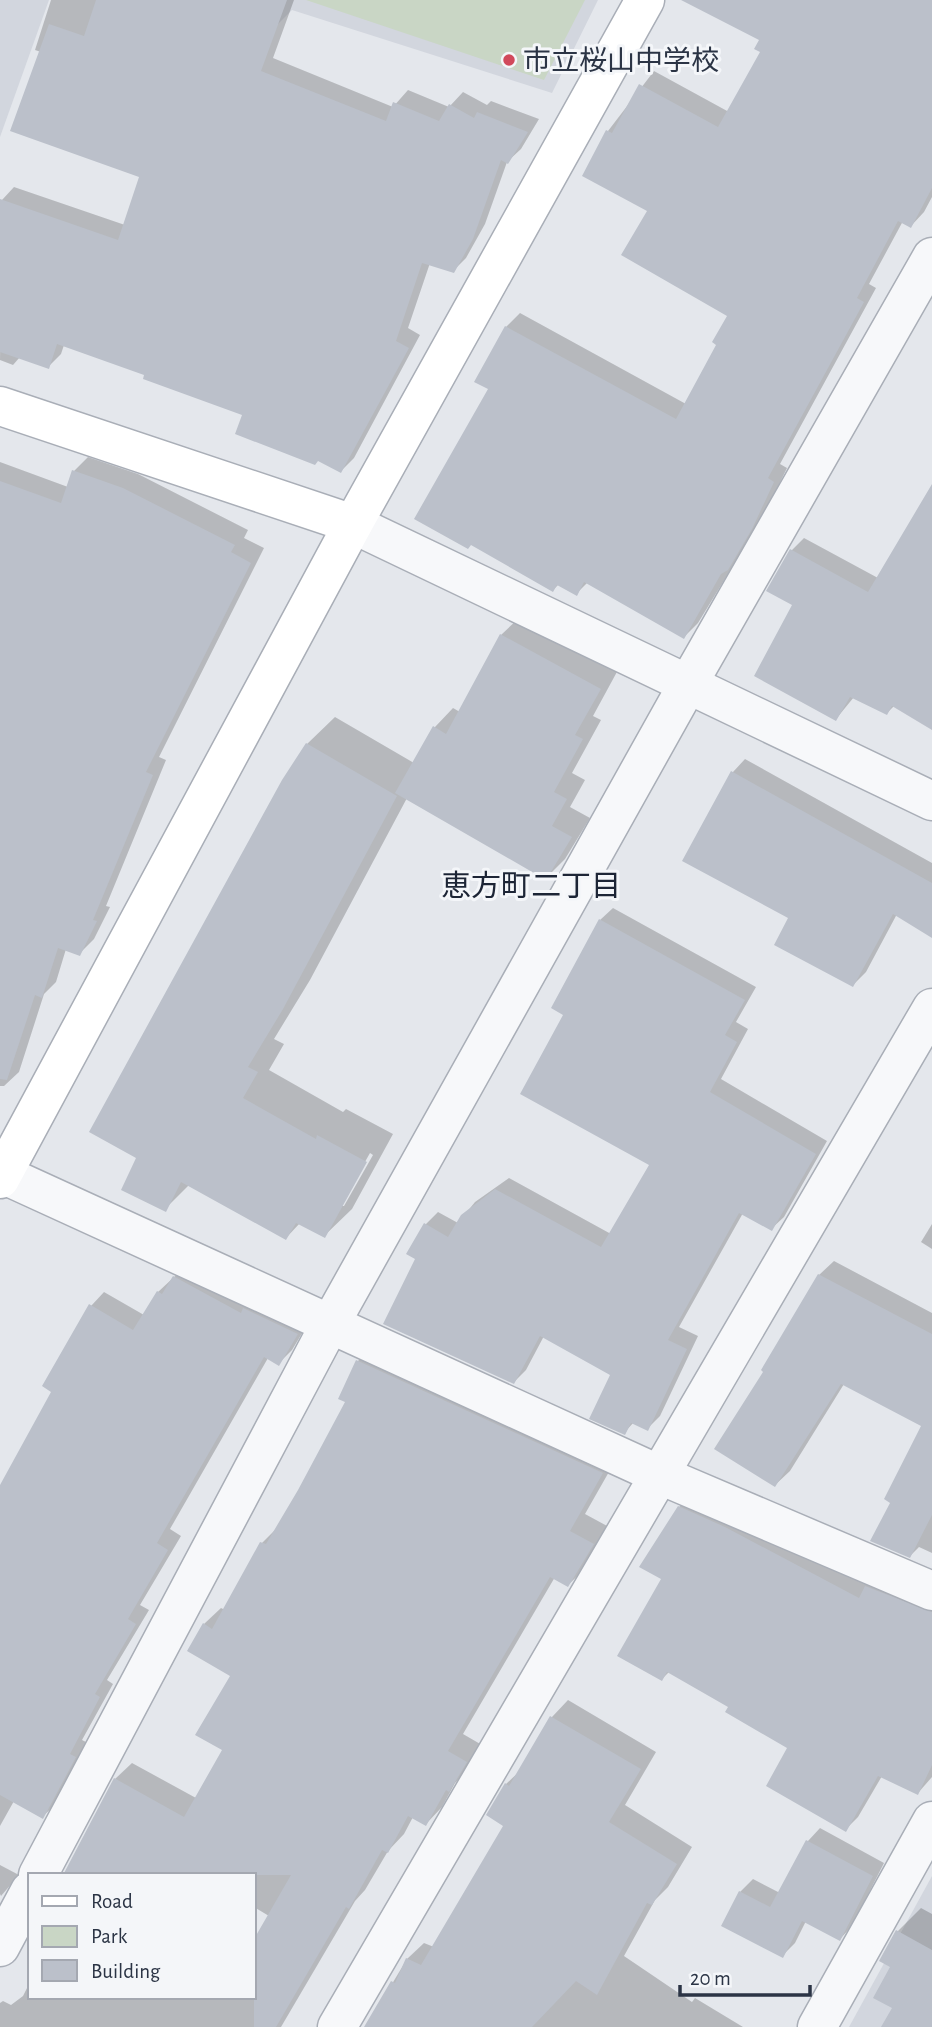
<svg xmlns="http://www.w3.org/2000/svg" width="932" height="2027" font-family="'Alegreya Sans','Noto Sans JP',sans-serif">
  <rect width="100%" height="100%" fill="#e4e7ec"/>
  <g fill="#d2d6de">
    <path d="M 0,0 L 49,0 L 0,137 Z"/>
    <path d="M 158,0 L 598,0 L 552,93 L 292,10 L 275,27 Z"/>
    <path d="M 932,1876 L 932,2027 L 849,2027 Z"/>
  </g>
  <path fill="#c9d6c5" d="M 306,0 L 585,0 L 544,80 Z"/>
  <g fill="#0003" fill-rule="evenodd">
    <path d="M 51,0 L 294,0 L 273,58 L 393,107 L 408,90 L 449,107 L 463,92 L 487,105 L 491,101 L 539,119 L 521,149 L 507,162 L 485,224 L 466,258 L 453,271 L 430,263 L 408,328 L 420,335 L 354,458 L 341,471 L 244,414 L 146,374 L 64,345 L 61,354 L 48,367 L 20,357 L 13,365 L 0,360 L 2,200 L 14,187 L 125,225 L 142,176 L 41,52 L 35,50 Z"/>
    <path d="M 688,0 L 932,0 L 932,197 L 924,212 L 911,226 L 903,221 L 869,284 L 876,288 L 780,464 L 787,468 L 765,513 L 698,623 L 684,637 L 588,582 L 577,593 L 559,584 L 553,590 L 490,388 L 506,327 L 520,313 L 686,404 L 719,344 L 729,315 L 649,211 L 608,131 L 654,71 L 729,112 L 763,51 L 762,39 Z"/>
    <path d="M 88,457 L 138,474 L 248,530 L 244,538 L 264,548 L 159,757 L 166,760 L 106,906 L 110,907 L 94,939 L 79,954 L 66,949 L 56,982 L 44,994 L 19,1072 L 4,1086 L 0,1086 L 0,462 L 68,487 L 74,471 Z"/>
    <path d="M 932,492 L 932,728 L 894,706 L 887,713 L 854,697 L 836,719 L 795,604 L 791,551 L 804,538 L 878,578 Z"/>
    <path d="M 520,617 L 618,670 L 593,716 L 601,720 L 572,773 L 585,780 L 570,807 L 590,818 L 565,859 L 546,878 L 407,798 L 310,980 L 274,1039 L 284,1044 L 269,1070 L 343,1112 L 346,1109 L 393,1134 L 352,1209 L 324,1236 L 300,1223 L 286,1238 L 189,1185 L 165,1209 L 307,744 L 335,717 L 414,763 L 435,727 L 453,708 L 460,712 L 501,635 ZM 370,1153 L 373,1155 L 344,1206 L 340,1206 Z"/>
    <path d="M 745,759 L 932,863 L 932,936 L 897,914 L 866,972 L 853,985 L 791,917 L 685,860 L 733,772 Z"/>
    <path d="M 613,908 L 756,987 L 736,1022 L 748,1029 L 721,1079 L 827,1141 L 784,1217 L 771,1229 L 743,1213 L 679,1327 L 698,1336 L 660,1416 L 647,1429 L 634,1422 L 624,1433 L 613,1374 L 544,1336 L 526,1370 L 514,1382 L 417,1258 L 426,1224 L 438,1212 L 458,1223 L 475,1202 L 509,1178 L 611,1234 L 651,1164 L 566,1014 L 600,920 Z"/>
    <path d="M 932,1224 L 932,1249 L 921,1242 Z"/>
    <path d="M 834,1261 L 932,1313 L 932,1553 L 919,1547 L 910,1556 L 893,1502 L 923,1425 L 844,1384 L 790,1471 L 775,1485 L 766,1371 L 819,1275 Z"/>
    <path d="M 188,1264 L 310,1320 L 292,1350 L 279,1363 L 268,1358 L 170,1529 L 181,1536 L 140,1605 L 149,1610 L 107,1680 L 113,1684 L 82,1740 L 88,1743 L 56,1804 L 42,1817 L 14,1801 L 0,1826 L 0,1487 L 54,1391 L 91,1306 L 104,1292 L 144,1315 L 158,1292 Z"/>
    <path d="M 374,1344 L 618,1456 L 585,1514 L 609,1527 L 585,1569 L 568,1585 L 555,1577 L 463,1734 L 482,1745 L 465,1773 L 455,1783 L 442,1807 L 426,1824 L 413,1817 L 404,1834 L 388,1851 L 365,1890 L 355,1901 L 281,2027 L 0,2027 L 0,2003 L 3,2001 L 11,2005 L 23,1996 L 30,1982 L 30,1997 L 254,1997 L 254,1943 L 269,1916 L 254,1907 L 254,1875 L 115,1779 L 132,1763 L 196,1798 L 224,1750 L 233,1676 L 204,1624 L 221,1608 L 225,1610 L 262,1543 L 279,1526 L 348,1401 L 358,1361 Z"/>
    <path d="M 692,1495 L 932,1597 L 932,1777 L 918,1793 L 882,1776 L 858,1817 L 846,1829 L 789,1748 L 730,1706 L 670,1671 L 662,1679 L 664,1579 L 679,1507 Z"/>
    <path d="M 568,1700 L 656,1752 L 625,1805 L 692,1847 L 668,1887 L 655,1900 L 624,1956 L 692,2002 L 695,1998 L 743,2027 L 366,2027 L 407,1959 L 424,1943 L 434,1947 L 505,1825 L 506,1784 L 521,1770 L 552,1717 Z"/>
    <path d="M 820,1828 L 884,1863 L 852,1926 L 840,1939 L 806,1921 L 795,1943 L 782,1956 L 740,1892 L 753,1879 L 780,1893 L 808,1841 Z"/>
    <path d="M 0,1865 L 19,1875 L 1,1896 L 0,1894 Z"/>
    <path d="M 921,1908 L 932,1914 L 932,2027 L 883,2027 L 895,2007 L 892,1966 L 881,1961 L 898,1931 Z"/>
  </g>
  <g fill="#bbc0ca">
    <path d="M 96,0 L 287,0 L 261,71 L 386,121 L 393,102 L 439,121 L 449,104 L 474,118 L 477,112 L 528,132 L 508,164 L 501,160 L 473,239 L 454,273 L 422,263 L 396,341 L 409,348 L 341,473 L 318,461 L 315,465 L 235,434 L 242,415 L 143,379 L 144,375 L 57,344 L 49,369 L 0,352 L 0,199 L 118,240 L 139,177 L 10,131 L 49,24 L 84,36 Z"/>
    <path d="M 681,0 L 932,0 L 932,188 L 911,228 L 898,221 L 857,298 L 864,302 L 768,478 L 774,482 L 752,529 L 728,570 L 721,574 L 684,639 L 584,582 L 577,596 L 557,585 L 553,592 L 471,545 L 468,549 L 414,519 L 488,389 L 474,382 L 505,326 L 676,419 L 716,345 L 712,342 L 727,316 L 621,255 L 647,211 L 582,176 L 606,130 L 612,133 L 639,84 L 718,127 L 760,52 L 754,49 L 759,40 Z"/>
    <path d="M 72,470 L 123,488 L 235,545 L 231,552 L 251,563 L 146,772 L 153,775 L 93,920 L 97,921 L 80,956 L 58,948 L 42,998 L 35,995 L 7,1080 L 0,1079 L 0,481 L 61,503 Z"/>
    <path d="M 932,484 L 932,730 L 892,706 L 887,715 L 850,697 L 836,721 L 754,676 L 792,605 L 766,591 L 790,549 L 868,592 Z"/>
    <path d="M 500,634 L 601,689 L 575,735 L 583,739 L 554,792 L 567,799 L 552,826 L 572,837 L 546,880 L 395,793 L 433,726 L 446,734 Z"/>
    <path d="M 306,743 L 397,796 L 283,1009 L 248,1067 L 258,1072 L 243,1098 L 316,1139 L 317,1135 L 367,1162 L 325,1238 L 296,1223 L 286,1240 L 181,1182 L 166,1212 L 121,1190 L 136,1158 L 89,1132 L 282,780 Z"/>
    <path d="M 731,771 L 932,883 L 932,938 L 893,914 L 853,987 L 774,945 L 788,918 L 682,861 Z"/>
    <path d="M 599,919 L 745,1000 L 725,1035 L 737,1042 L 710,1092 L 816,1154 L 772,1231 L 739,1213 L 668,1340 L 687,1349 L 648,1431 L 631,1423 L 625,1435 L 589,1419 L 610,1375 L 540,1336 L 514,1384 L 383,1324 L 415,1259 L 406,1254 L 424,1223 L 448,1237 L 461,1215 L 495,1189 L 601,1247 L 649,1165 L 520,1094 L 563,1015 L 551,1008 Z"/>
    <path d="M 818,1274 L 932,1334 L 932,1515 L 910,1558 L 870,1541 L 890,1503 L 884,1499 L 921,1426 L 841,1384 L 775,1487 L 714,1449 L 763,1372 L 761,1370 Z"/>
    <path d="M 173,1276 L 241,1313 L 243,1308 L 298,1334 L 279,1366 L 264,1357 L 157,1543 L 168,1550 L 128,1619 L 136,1624 L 95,1694 L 100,1697 L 70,1754 L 76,1757 L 43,1819 L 0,1795 L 0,1485 L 51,1392 L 42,1386 L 89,1304 L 133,1330 L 157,1291 L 162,1294 Z"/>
    <path d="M 356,1360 L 603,1473 L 570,1531 L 594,1544 L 568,1587 L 550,1577 L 448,1751 L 467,1762 L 449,1792 L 446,1790 L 426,1826 L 408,1816 L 388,1853 L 382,1850 L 349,1909 L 346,1907 L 276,2027 L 254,2027 L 254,1939 L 291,1875 L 63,1875 L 114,1778 L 184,1817 L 222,1750 L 195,1735 L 230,1676 L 187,1651 L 203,1623 L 212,1629 L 260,1542 L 266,1544 L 298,1490 L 345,1402 L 338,1399 Z"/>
    <path d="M 678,1506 L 725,1527 L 859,1598 L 865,1586 L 932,1612 L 932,1765 L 918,1795 L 878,1776 L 846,1832 L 766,1786 L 787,1748 L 725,1712 L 728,1707 L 667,1672 L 662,1681 L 617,1656 L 661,1579 L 639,1567 Z"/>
    <path d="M 550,1716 L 641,1769 L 609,1822 L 677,1864 L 652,1905 L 647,1903 L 597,1995 L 576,1981 L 532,2027 L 364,2027 L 391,1981 L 395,1983 L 406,1958 L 421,1965 L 503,1826 L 486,1815 L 505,1783 L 509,1786 Z"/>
    <path d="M 806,1840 L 873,1876 L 840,1941 L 802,1921 L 783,1958 L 721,1926 L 739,1891 L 770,1907 Z"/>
    <path d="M 896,1930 L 932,1950 L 932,2027 L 881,2027 L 892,2008 L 873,1998 L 890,1967 L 879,1961 Z"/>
  </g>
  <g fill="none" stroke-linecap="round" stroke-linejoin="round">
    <g stroke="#a9aeb7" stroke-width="41">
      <g id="street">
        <path d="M 353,524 L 932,801"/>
        <path d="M 0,1173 L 660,1475 L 932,1591"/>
        <path d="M 38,1875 L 329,1326 L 688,684 L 932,257"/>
        <path d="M 0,1947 L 30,1891"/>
        <path d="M 337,2027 L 932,1008"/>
        <path d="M 817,2027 L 932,1821"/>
      </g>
    </g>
    <g stroke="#a9aeb7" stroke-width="41">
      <g id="secondary">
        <path d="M 0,406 L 353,524"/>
        <path d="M 0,1179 L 353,524 L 645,0"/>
      </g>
    </g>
    <use href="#street" stroke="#f7f8fa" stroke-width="38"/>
    <use href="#secondary" stroke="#fff" stroke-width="38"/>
  </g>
  <circle fill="#d1495b" stroke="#f4f6f9" stroke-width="2.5" cx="509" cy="60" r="7"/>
  <g text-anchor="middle" stroke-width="6" stroke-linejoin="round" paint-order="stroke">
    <g font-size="28" fill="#2b3445" stroke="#f4f6f9" text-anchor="start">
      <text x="523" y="70">市立桜山中学校</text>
    </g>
    <g font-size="30" fill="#1d2536" stroke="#f4f6f9">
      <text x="531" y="896">恵方町二丁目</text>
    </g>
  </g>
  <rect x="28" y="1873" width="228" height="126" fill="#f4f6f9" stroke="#a4a8b1" stroke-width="2"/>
  <rect x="42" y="1896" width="35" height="10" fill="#ffffff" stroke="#a4a8b1" stroke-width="2"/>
  <text x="91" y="1908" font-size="21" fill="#2b3445">Road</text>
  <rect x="42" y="1926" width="35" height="21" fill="#c9d6c5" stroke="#a4a8b1" stroke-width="2"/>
  <text x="91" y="1943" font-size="21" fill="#2b3445">Park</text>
  <rect x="42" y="1960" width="35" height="21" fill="#bbc0ca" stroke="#a4a8b1" stroke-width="2"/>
  <text x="91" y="1978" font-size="21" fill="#2b3445">Building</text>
  <path d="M680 1985v10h130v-10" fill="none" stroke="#2b3445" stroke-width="3.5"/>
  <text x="690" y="1985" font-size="21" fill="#2b3445" stroke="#f4f6f9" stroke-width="5" paint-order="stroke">20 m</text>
</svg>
